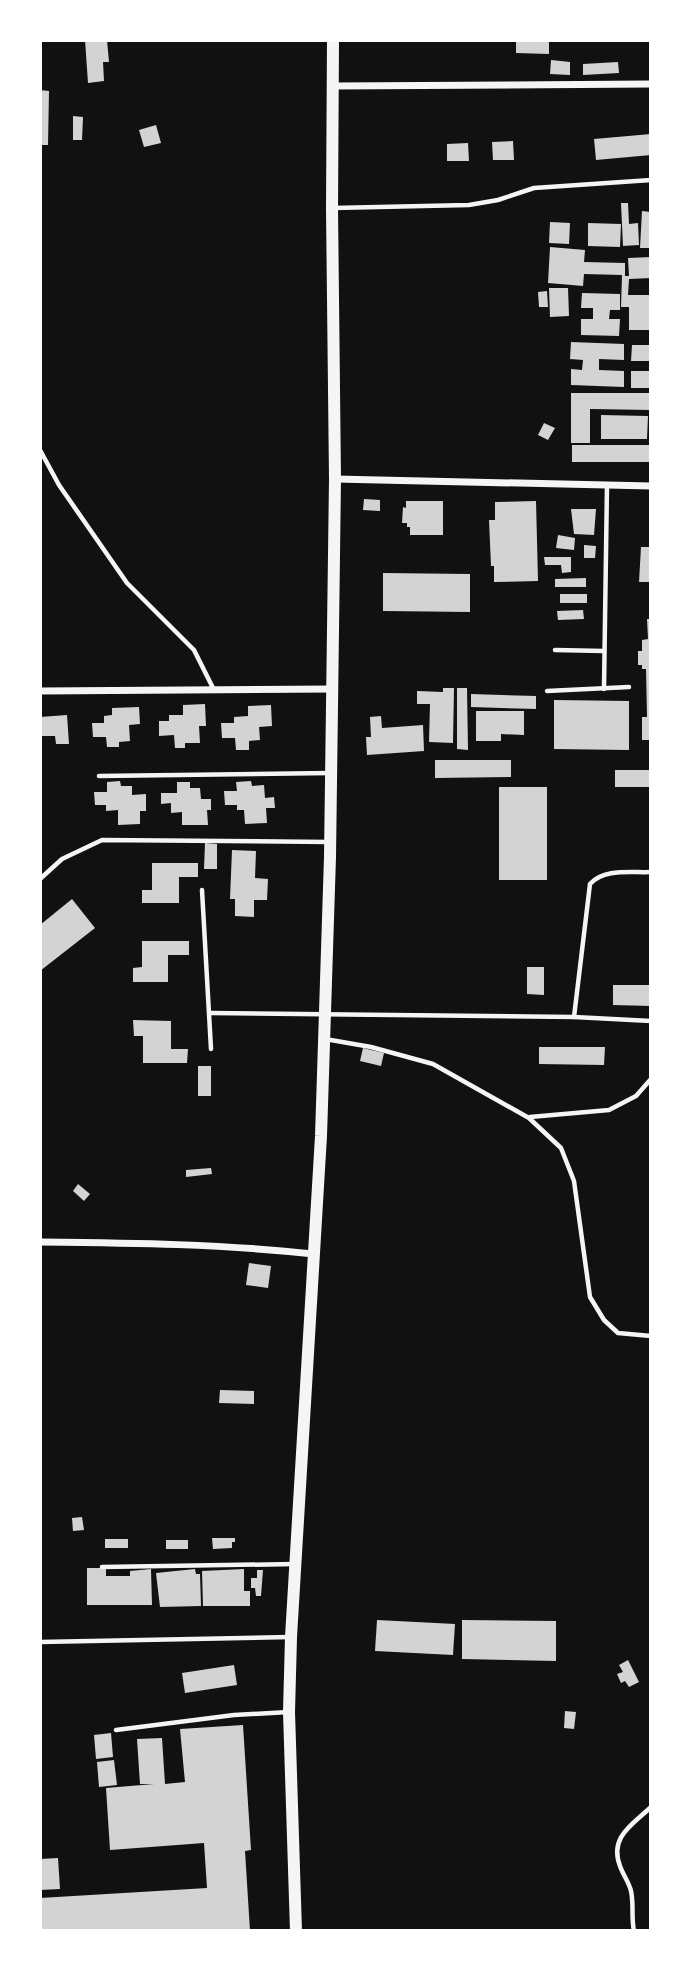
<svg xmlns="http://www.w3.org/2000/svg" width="691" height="1971" font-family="'Archivo Narrow',sans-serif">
  <rect width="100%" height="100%" fill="#111"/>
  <g fill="#d3d3d3">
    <path d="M 85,40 L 107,40 L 109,62 L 103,62 L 104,81 L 88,83 Z"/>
    <path d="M 516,40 L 549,40 L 549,54 L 516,53 Z"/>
    <path d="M 551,60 L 570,62 L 570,75 L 550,74 Z"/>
    <path d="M 618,62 L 619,73 L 583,75 L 583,64 Z"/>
    <path d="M 40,90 L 49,91 L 48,145 L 40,145 Z"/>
    <path d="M 73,116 L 83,117 L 82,140 L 73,140 Z"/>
    <path d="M 156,125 L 161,143 L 144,147 L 139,130 Z"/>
    <path d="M 651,134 L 651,155 L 596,160 L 594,139 Z"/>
    <path d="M 513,141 L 514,160 L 493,160 L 492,142 Z"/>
    <path d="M 468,143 L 469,161 L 447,161 L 447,144 Z"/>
    <path d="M 621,203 L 628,203 L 629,224 L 638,223 L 639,245 L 623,246 Z"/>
    <path d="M 642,211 L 651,212 L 651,248 L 640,248 Z"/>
    <path d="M 550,222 L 570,223 L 569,244 L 549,243 Z"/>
    <path d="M 588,223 L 621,224 L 620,247 L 588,246 Z"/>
    <path d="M 550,247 L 585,250 L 584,262 L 625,263 L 625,276 L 629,276 L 628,258 L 651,257 L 651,278 L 629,279 L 628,295 L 651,295 L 651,330 L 629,330 L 629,307 L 621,307 L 622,275 L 584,274 L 583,286 L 548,283 Z"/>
    <path d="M 549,288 L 568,288 L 569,316 L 550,317 Z"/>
    <path d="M 547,291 L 548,307 L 539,307 L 538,292 Z"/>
    <path d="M 582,293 L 620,294 L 620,310 L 610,310 L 609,319 L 620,319 L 619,336 L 581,335 L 581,319 L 593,319 L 593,308 L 581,308 Z"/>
    <path d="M 571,342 L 624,344 L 624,360 L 599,359 L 599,370 L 624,371 L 624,387 L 571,385 L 571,369 L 582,370 L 583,360 L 570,359 Z"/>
    <path d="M 632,345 L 651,345 L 651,361 L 631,361 Z"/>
    <rect x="631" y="371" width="20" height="17"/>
    <path d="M 571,393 L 651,393 L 651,410 L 590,409 L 590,443 L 571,443 Z"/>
    <path d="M 601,415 L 648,416 L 647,439 L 601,439 Z"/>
    <path d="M 544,423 L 555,428 L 548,440 L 538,435 Z"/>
    <rect x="572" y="445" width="79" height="17"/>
    <path d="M 364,499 L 380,500 L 380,511 L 363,510 Z"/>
    <path d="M 406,501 L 443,501 L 443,535 L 410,535 L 410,527 L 407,527 L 407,523 L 402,523 L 403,507 L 406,508 Z"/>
    <path d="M 536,501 L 538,581 L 494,582 L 494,566 L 491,566 L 489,520 L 495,520 L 495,502 Z"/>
    <path d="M 571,509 L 596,509 L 594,535 L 574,534 Z"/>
    <path d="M 558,535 L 575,538 L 574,550 L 556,548 Z"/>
    <path d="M 584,545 L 596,546 L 595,558 L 584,558 Z"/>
    <path d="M 641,547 L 651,547 L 651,582 L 639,582 Z"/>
    <path d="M 544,557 L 571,557 L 571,572 L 562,573 L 561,565 L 545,565 Z"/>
    <path d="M 383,573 L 470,574 L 470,612 L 383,611 Z"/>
    <path d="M 586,578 L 586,587 L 555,587 L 555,579 Z"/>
    <rect x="560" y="594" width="27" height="9"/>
    <path d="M 583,610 L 584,619 L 558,620 L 557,611 Z"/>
    <path d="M 647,619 L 651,619 L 651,740 L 642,740 L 642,717 L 647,717 L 646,669 L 642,669 L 642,665 L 638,665 L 638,651 L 642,651 L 642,640 L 648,639 Z"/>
    <path d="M 443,688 L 454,688 L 453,743 L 429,742 L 430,704 L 417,704 L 417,691 L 443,692 Z"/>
    <path d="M 457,688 L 467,688 L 468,750 L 457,749 Z"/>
    <path d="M 471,694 L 536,696 L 536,709 L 471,707 Z"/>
    <path d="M 554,700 L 629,701 L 629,750 L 554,749 Z"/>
    <path d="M 205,704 L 206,726 L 199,726 L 200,743 L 185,743 L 185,748 L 175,748 L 174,735 L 159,736 L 159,721 L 169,721 L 169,715 L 183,715 L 183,705 Z"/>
    <path d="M 271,705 L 272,726 L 259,727 L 260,740 L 249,741 L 249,750 L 236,750 L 235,738 L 222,738 L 221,723 L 234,723 L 234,717 L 248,716 L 248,706 Z"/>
    <path d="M 139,707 L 140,724 L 129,725 L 130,741 L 119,742 L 119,747 L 107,747 L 106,737 L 93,737 L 92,723 L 104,723 L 104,716 L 112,715 L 112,708 Z"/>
    <path d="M 476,711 L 524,711 L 524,735 L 501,734 L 501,741 L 476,741 Z"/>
    <path d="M 67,715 L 69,744 L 56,744 L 55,736 L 40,736 L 40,717 Z"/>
    <path d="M 381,716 L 382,728 L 423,725 L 424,751 L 367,755 L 366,737 L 371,737 L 370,717 Z"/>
    <path d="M 435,760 L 511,760 L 511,777 L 435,778 Z"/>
    <rect x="615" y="770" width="36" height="17"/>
    <path d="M 120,781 L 121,786 L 132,786 L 132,795 L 146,794 L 146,811 L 140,811 L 140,824 L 118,825 L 118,810 L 106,811 L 106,805 L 95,805 L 94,792 L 107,792 L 107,782 Z"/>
    <path d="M 251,781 L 252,786 L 264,785 L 265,798 L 274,797 L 275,808 L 266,808 L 267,823 L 245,824 L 244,810 L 237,810 L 237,805 L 225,805 L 224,791 L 237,791 L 236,782 Z"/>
    <path d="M 177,782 L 190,782 L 190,788 L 200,788 L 201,799 L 211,799 L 211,810 L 207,810 L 208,825 L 182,825 L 182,812 L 171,813 L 171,803 L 161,804 L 161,793 L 177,793 Z"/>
    <rect x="499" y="787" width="48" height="93"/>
    <path d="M 205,843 L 217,844 L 217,869 L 204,869 Z"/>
    <path d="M 232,850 L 256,851 L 255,878 L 268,879 L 267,900 L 254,900 L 254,917 L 235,916 L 235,899 L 230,899 Z"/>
    <path d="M 152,863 L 198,863 L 198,877 L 179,877 L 179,903 L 142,903 L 142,890 L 152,890 Z"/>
    <path d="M 72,899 L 95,928 L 40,971 L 40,925 Z"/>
    <path d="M 142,941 L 189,941 L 189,955 L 168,955 L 168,982 L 133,982 L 133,968 L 142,967 Z"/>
    <path d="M 527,967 L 544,967 L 544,995 L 527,994 Z"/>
    <path d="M 613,985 L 651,985 L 651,1006 L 613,1005 Z"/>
    <path d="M 133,1020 L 171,1021 L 171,1049 L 188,1049 L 187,1063 L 143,1063 L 143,1036 L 134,1036 Z"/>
    <path d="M 539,1047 L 605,1047 L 604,1065 L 539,1064 Z"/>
    <path d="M 363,1048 L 384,1053 L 381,1066 L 360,1061 Z"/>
    <rect x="198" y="1066" width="13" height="30"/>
    <path d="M 211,1168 L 212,1174 L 186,1177 L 186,1170 Z"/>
    <path d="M 78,1184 L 90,1194 L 84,1201 L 73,1191 Z"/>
    <path d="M 249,1263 L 271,1266 L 268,1288 L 246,1285 Z"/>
    <path d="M 220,1390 L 254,1391 L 254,1404 L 219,1403 Z"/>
    <path d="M 82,1517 L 84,1530 L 73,1531 L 72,1518 Z"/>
    <path d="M 212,1538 L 235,1538 L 235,1542 L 232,1542 L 232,1548 L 213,1549 Z"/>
    <rect x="105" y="1539" width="23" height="9"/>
    <rect x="166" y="1540" width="22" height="9"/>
    <path d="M 87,1568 L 106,1568 L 106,1576 L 130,1576 L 130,1571 L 151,1569 L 152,1605 L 87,1605 Z"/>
    <path d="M 195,1569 L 196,1574 L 200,1574 L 201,1606 L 160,1607 L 156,1573 Z"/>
    <path d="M 244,1569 L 244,1591 L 250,1591 L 250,1606 L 203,1606 L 202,1571 Z"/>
    <path d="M 257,1570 L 263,1570 L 261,1596 L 256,1596 L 255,1588 L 251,1588 L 251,1578 L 257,1578 Z"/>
    <path d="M 377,1620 L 455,1624 L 453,1655 L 375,1651 Z"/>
    <path d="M 462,1620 L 556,1621 L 556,1661 L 462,1659 Z"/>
    <path d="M 628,1660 L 639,1682 L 629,1687 L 625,1681 L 621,1683 L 617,1674 L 623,1672 L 619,1665 Z"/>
    <path d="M 234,1665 L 237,1685 L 185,1693 L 182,1673 Z"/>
    <path d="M 565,1711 L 576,1712 L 574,1729 L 564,1728 Z"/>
    <path d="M 243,1725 L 251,1850 L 245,1851 L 250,1931 L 40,1931 L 40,1898 L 207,1888 L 204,1843 L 110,1850 L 106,1788 L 154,1784 L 140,1784 L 137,1739 L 162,1738 L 165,1784 L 185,1782 L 180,1729 Z"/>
    <path d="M 111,1733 L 113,1757 L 96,1759 L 94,1735 Z"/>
    <path d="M 114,1760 L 117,1785 L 99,1787 L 97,1762 Z"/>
    <path d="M 58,1858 L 60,1889 L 40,1890 L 40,1859 Z"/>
  </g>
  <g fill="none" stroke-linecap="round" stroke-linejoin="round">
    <g stroke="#f5f5f5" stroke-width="4.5">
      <path d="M 333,208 L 469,205 L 498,200 L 534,188 L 651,180"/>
      <path d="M 40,450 L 59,485 L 127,583 L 194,650 L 214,690"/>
      <path d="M 555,650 L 604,651"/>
      <path d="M 604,689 L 607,485"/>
      <path d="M 547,691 L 629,687"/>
      <path d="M 99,776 L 330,773"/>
      <path d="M 40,879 L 62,859 L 102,840 L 330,842"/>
      <path d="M 202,890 L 211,1049"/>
      <path d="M 210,1013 L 574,1017 L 651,1021"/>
      <path d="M 574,1017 L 590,884 C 604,868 631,873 651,872"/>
      <path d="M 325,1039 L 371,1047 L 433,1064 L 529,1118 L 561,1148 L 574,1181 L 590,1297 L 604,1320 L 618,1333 L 651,1336"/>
      <path d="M 530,1117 L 609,1110 L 636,1096 L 651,1079"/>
      <path d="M 102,1567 L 295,1564"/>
      <path d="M 40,1642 L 290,1637"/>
      <path d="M 116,1730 L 234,1715 L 289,1712"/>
      <path d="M 634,1931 C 631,1918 634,1904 631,1891 C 629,1882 623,1875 620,1866 C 609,1837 632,1825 651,1807"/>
    </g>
    <g stroke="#f5f5f5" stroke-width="7">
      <path d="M 333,86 L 651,84"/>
      <path d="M 335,479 L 651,486"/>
      <path d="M 40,691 L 332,689"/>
      <path d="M 40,1242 C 132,1243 223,1244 314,1254"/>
    </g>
    <path stroke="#f5f5f5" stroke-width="12" d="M 296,1931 L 289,1712 L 291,1637 L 321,1136 L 330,857 L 335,479 L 332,208 L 333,40"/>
  </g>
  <rect width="691" height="1971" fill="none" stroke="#ffffff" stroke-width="84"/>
</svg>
